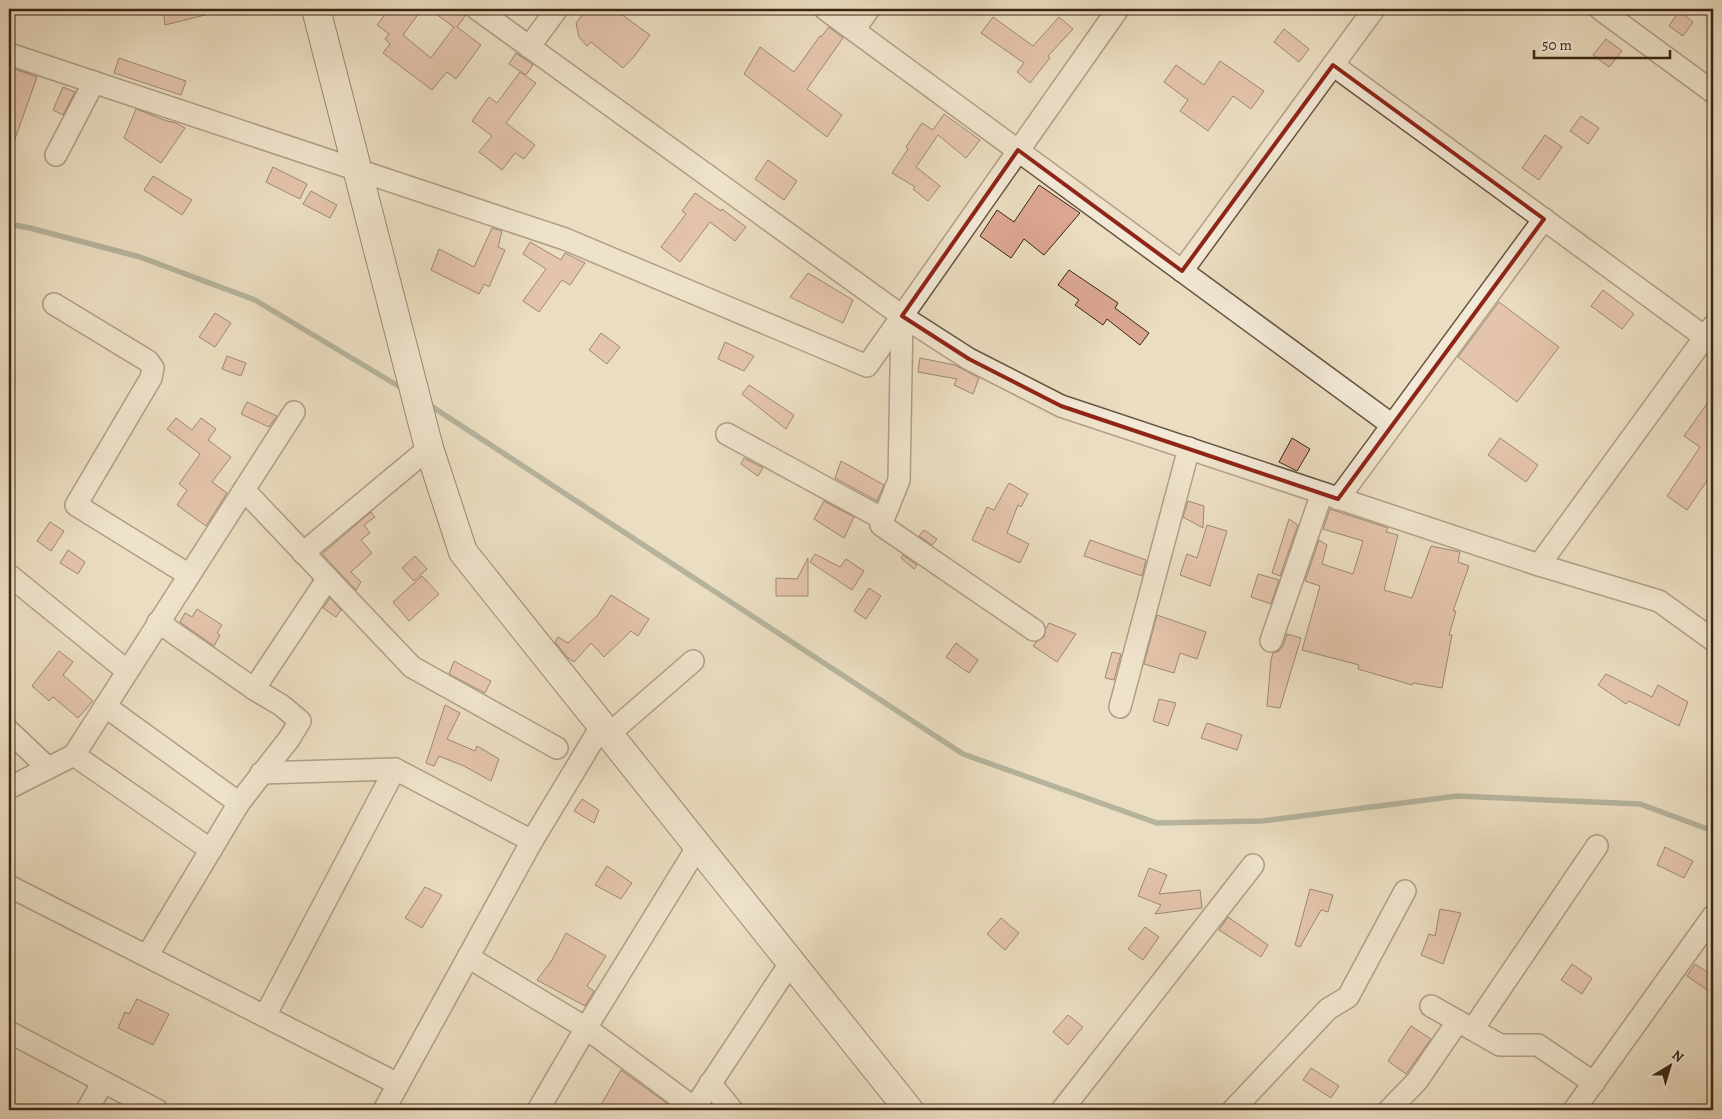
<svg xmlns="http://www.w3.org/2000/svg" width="1722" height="1119" font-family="Alegreya,serif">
  <rect width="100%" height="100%" fill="#ebddc1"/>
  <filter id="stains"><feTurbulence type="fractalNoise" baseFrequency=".004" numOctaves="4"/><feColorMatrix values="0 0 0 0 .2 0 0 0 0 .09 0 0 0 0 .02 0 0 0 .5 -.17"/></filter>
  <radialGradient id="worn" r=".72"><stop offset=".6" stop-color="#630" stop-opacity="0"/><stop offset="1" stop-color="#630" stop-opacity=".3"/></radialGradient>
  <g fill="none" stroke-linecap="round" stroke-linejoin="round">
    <g stroke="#738070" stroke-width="5.5">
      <path d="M 9,224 L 30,228 L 140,257 L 255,300 L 405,390"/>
      <path d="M 428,404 L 963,754 L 1157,823 L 1262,821 L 1457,796 L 1640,804 L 1713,831"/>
    </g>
  </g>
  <g fill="#dca792" stroke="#3b2514">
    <path d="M 163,9 L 208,9 L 209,14 L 165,25 Z"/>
    <path d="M 389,9 L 422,9 L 403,35 L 431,58 L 454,27 L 429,9 L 465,9 L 466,15 L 457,27 L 481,45 L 456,79 L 447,72 L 432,90 L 383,53 L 390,44 L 385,39 L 389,34 L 377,25 Z"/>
    <path d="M 587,9 L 614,9 L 650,35 L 633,58 L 623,68 L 591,42 L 587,46 L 579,37 L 576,23 Z"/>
    <path d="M 1679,11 L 1693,22 L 1683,36 L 1669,26 Z"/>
    <path d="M 993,17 L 1033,46 L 1059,17 L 1073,29 L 1048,56 L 1050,58 L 1030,83 L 1017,72 L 1024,63 L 981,33 Z"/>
    <path d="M 829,27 L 843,38 L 807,89 L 842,115 L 827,137 L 744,74 L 760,47 L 794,72 L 820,36 L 821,37 Z"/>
    <path d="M 1284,29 L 1309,49 L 1299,62 L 1274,42 Z"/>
    <path d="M 1606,39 L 1622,51 L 1609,67 L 1593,55 Z"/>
    <path d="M 516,53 L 533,65 L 526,75 L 509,64 Z"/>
    <path d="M 119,58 L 186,81 L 181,95 L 114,73 Z"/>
    <path d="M 1220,61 L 1264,91 L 1251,109 L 1233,96 L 1208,131 L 1180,111 L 1188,100 L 1164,82 L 1176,65 L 1204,85 Z"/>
    <path d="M 9,67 L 37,77 L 11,150 L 9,150 Z"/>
    <path d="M 520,72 L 536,83 L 506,123 L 535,145 L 524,159 L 515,153 L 502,170 L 479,152 L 492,136 L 472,121 L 489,97 L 497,103 Z"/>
    <path d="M 63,87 L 75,92 L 63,115 L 53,110 Z"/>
    <path d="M 136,109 L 167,121 L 176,123 L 185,128 L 161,163 L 124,138 Z"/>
    <path d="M 944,114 L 980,140 L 966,158 L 938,135 L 916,167 L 940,186 L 928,201 L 913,189 L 915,187 L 892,173 L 908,149 L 906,147 L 922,123 L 933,130 Z"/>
    <path d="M 1581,116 L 1599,128 L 1588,144 L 1570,131 Z"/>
    <path d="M 1545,135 L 1562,147 L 1539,180 L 1522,168 Z"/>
    <path d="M 768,160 L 797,181 L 784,200 L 755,179 Z"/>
    <path d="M 273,167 L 307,184 L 300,199 L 266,182 Z"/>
    <path d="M 153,176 L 192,200 L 182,215 L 144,190 Z"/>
    <path d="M 1039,185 L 1080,213 L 1044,255 L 1024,239 L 1011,258 L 980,236 L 997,210 L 1014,222 Z"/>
    <path d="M 311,191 L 337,205 L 330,218 L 303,204 Z"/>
    <path d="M 695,193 L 721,211 L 722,209 L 746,227 L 735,241 L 710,222 L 680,262 L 661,247 L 686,214 L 682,211 Z"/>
    <path d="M 492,228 L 502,231 L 498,247 L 505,250 L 489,287 L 484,284 L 479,294 L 431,270 L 439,249 L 474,267 Z"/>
    <path d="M 530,242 L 561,260 L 565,253 L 585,263 L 570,285 L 562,280 L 539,312 L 523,301 L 546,269 L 523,254 Z"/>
    <path d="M 1069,270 L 1118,303 L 1115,308 L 1149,333 L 1140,345 L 1107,319 L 1103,325 L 1075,305 L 1079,300 L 1058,285 Z"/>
    <path d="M 808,273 L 853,300 L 843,323 L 790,297 Z"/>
    <path d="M 1603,290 L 1634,314 L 1622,329 L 1591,306 Z"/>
    <path d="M 1499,302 L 1559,347 L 1517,402 L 1458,357 Z"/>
    <path d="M 215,313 L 231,323 L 215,347 L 199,337 Z"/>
    <path d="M 601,333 L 620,347 L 607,364 L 589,350 Z"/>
    <path d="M 725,342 L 754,356 L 744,371 L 718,359 Z"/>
    <path d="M 227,356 L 246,363 L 241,376 L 222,369 Z"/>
    <path d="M 920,358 L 955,365 L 979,378 L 973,394 L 954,385 L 957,379 L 918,372 Z"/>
    <path d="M 749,385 L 794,415 L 786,429 L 742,394 Z"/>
    <path d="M 1713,395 L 1713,472 L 1687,510 L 1667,496 L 1700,447 L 1684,436 Z"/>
    <path d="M 247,402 L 277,416 L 269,427 L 241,414 Z"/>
    <path d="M 176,418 L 192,430 L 201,418 L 216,429 L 208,440 L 231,457 L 212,482 L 227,493 L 206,526 L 177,505 L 187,490 L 179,484 L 200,454 L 167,429 Z"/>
    <path d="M 1292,438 L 1310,449 L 1297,471 L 1279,462 Z"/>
    <path d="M 1500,438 L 1538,465 L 1526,482 L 1488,455 Z"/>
    <path d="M 744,458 L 763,468 L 758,476 L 741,464 Z"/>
    <path d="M 841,461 L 884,485 L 877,501 L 835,478 Z"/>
    <path d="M 1009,483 L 1028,494 L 1021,507 L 1018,505 L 1007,533 L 1029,544 L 1020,563 L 972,540 L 987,507 L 994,510 Z"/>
    <path d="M 824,501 L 854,517 L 844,538 L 814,519 Z"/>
    <path d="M 1188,501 L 1204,506 L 1203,528 L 1183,517 Z"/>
    <path d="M 1330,509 L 1388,528 L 1386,532 L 1398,535 L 1384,590 L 1412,598 L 1431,546 L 1460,552 L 1458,562 L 1469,566 L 1453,611 L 1456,611 L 1449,635 L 1452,635 L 1442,688 L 1413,683 L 1412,685 L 1358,669 L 1359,665 L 1302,650 L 1320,586 L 1305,581 L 1319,540 L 1327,545 L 1322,564 L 1353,574 L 1363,541 L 1323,529 Z"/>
    <path d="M 371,512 L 375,517 L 364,525 L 370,533 L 361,540 L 372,553 L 351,572 L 361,582 L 356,590 L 322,554 Z"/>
    <path d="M 1289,519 L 1298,525 L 1280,576 L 1272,573 Z"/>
    <path d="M 50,522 L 64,531 L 51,551 L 37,541 Z"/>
    <path d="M 1207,525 L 1227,531 L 1210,586 L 1180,575 L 1187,554 L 1197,558 Z"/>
    <path d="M 924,530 L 937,539 L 932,545 L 919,536 Z"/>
    <path d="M 1090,540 L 1146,560 L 1142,576 L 1084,556 Z"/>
    <path d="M 68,550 L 85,562 L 78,574 L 60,563 Z"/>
    <path d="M 815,554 L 840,567 L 846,559 L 864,571 L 852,590 L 810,562 Z"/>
    <path d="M 903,555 L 917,565 L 914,569 L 901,558 Z"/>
    <path d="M 415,556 L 427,569 L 414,581 L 402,568 Z"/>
    <path d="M 808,558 L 808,596 L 776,596 L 776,578 L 797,579 Z"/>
    <path d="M 1258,574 L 1279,580 L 1271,604 L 1251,597 Z"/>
    <path d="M 422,576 L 439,594 L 409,621 L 393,602 Z"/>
    <path d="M 869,588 L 881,596 L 866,619 L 854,611 Z"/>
    <path d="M 611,595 L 649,619 L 638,636 L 631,631 L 604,657 L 591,643 L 574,662 L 568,658 L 555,642 L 558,637 L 568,643 L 597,616 Z"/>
    <path d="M 330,598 L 341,610 L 336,617 L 323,608 Z"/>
    <path d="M 197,609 L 222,625 L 217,633 L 220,635 L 214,646 L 180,622 L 185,613 L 192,617 Z"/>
    <path d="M 1157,615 L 1206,632 L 1197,659 L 1180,653 L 1174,673 L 1144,664 Z"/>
    <path d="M 1049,623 L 1076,634 L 1057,662 L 1033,646 L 1036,642 L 1044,637 L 1046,628 Z"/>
    <path d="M 1287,634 L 1301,638 L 1280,708 L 1267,706 L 1271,660 L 1273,653 L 1279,651 L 1283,646 Z"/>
    <path d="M 956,643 L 978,660 L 969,673 L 946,657 Z"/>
    <path d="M 59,651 L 73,662 L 63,675 L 93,701 L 78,718 L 53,697 L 49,701 L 32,686 Z"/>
    <path d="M 1112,652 L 1121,654 L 1114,680 L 1105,678 Z"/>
    <path d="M 454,661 L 491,681 L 485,693 L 449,674 Z"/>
    <path d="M 1606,674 L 1652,697 L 1658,685 L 1688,702 L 1679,726 L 1629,701 L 1626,704 L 1598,685 Z"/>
    <path d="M 1159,699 L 1176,703 L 1168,726 L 1153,721 Z"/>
    <path d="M 445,705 L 460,713 L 447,739 L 475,751 L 477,746 L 499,759 L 491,781 L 464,766 L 439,756 L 434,766 L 426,763 Z"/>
    <path d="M 1207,723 L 1242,735 L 1237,750 L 1201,738 Z"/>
    <path d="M 582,799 L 599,810 L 594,823 L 574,811 Z"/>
    <path d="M 1665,847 L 1693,861 L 1684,878 L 1657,865 Z"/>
    <path d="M 607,866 L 632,883 L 621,899 L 595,885 Z"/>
    <path d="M 1149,868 L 1167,875 L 1159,894 L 1200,890 L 1202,908 L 1155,914 L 1161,905 L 1138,896 Z"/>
    <path d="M 425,887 L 442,895 L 422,928 L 405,918 Z"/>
    <path d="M 1310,889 L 1333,895 L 1328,912 L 1321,910 L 1300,947 L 1295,945 Z"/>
    <path d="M 1440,909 L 1461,913 L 1443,964 L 1421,955 L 1429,934 L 1435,936 Z"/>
    <path d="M 1228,917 L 1268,945 L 1261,957 L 1219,930 Z"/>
    <path d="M 1001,918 L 1019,933 L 1005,950 L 987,934 Z"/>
    <path d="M 1145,927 L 1159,937 L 1143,960 L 1128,949 Z"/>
    <path d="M 566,933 L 606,956 L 587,986 L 594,991 L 585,1006 L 537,980 L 552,960 Z"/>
    <path d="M 1572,964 L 1592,978 L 1582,994 L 1561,980 Z"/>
    <path d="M 1695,964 L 1713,976 L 1713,994 L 1687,976 Z"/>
    <path d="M 137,999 L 169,1014 L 153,1045 L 118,1028 L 125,1012 L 129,1014 Z"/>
    <path d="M 1068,1015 L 1083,1027 L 1068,1045 L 1053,1032 Z"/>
    <path d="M 1411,1026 L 1431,1039 L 1406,1074 L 1388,1061 Z"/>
    <path d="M 1311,1068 L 1339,1086 L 1331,1098 L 1303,1080 Z"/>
    <path d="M 621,1070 L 676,1110 L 598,1110 Z"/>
  </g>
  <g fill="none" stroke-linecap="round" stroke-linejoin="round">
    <g stroke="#67533f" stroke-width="24">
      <g id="street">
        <path d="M 477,9 L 902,316 L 969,359 L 1061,406 L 1539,565 L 1659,601 L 1713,640"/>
        <path d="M 825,9 L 1392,425"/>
        <path d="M 1600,9 L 1713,92"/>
        <path d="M 854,30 L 869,9"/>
        <path d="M 529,47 L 557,9"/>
        <path d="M 9,54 L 565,239 L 867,366 L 1118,9"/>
        <path d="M 1333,65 L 1713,343"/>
        <path d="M 56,155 L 94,82"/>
        <path d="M 1182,271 L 1374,9"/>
        <path d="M 54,304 L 148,361 L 153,368 L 151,378 L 76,505 L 189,575"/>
        <path d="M 902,316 L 899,480 L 881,525 L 1034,630"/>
        <path d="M 727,434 L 883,519"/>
        <path d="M 244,490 L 412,667 L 557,748"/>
        <path d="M 1338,499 L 1544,219"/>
        <path d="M 303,553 L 429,448"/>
        <path d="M 1539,565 L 1713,326"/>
        <path d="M 9,575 L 127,671"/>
        <path d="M 1271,641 L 1322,493"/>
        <path d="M 254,689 L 328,578"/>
        <path d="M 105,706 L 239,803"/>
        <path d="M 1120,707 L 1189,448"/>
        <path d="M 9,731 L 48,768"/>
        <path d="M 609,734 L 693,661"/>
        <path d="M 74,755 L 211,850"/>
        <path d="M 261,773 L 395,769 L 532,841"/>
        <path d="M 9,788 L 74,755 L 294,412"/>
        <path d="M 9,886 L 398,1084"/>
        <path d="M 147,956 L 239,803 L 289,739 L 300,721 L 281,705 L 254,689 L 158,622"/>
        <path d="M 468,957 L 586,1028 L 694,1108"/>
        <path d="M 1431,1006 L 1500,1045 L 1538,1045 L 1594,1083"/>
        <path d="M 265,1016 L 395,769"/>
        <path d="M 1473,1029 L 1597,846"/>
        <path d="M 9,1032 L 157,1110"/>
        <path d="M 710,1083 L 732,1110"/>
        <path d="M 87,1110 L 103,1082"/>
        <path d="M 384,1110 L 532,841 L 602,725"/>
        <path d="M 538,1110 L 586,1028 L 698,846"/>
        <path d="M 693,1110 L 791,962"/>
        <path d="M 1062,1110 L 1253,865"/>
        <path d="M 1233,1110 L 1328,1009 L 1348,997 L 1405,891"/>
        <path d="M 1389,1110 L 1417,1081 L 1458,1021"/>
        <path d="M 1574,1110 L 1713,916"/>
      </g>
    </g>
    <g stroke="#3b2514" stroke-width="30">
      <path id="secondary" d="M 316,9 L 429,448 L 463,552 L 909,1110"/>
    </g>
    <use href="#street" stroke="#f2e9d7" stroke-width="21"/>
    <use href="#secondary" stroke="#f2e9d7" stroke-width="28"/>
  </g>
  <path d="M0 0H1722V1119H0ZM 1333,65 L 1544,219 L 1338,499 L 1061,406 L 969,359 L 902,316 L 1018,150 L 1182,271 Z" fill="#ebddc1" fill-opacity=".55" fill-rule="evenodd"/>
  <path fill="none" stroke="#8f2418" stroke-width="4" stroke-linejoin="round" d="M 1333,65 L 1544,219 L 1338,499 L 1061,406 L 969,359 L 902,316 L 1018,150 L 1182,271 Z"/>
  <rect width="1722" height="1119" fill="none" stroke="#ebddc1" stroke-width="30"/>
  <rect x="10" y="10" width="1702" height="1099" fill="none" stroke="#3b2514" stroke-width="2.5"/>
  <rect x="15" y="15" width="1692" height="1089" fill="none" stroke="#3b2514"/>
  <g transform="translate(1670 1066) rotate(38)" stroke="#f2e9d7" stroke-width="4" paint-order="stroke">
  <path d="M0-4L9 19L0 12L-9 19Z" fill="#3b2514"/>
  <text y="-8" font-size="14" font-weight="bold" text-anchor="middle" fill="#3b2514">N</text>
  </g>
  <path d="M1534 50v8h136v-8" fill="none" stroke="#3b2514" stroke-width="2.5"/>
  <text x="1542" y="50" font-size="15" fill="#3b2514" stroke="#f2e9d7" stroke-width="4" paint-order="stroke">50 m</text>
  <rect width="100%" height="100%" filter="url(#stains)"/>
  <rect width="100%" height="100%" fill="url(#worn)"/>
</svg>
